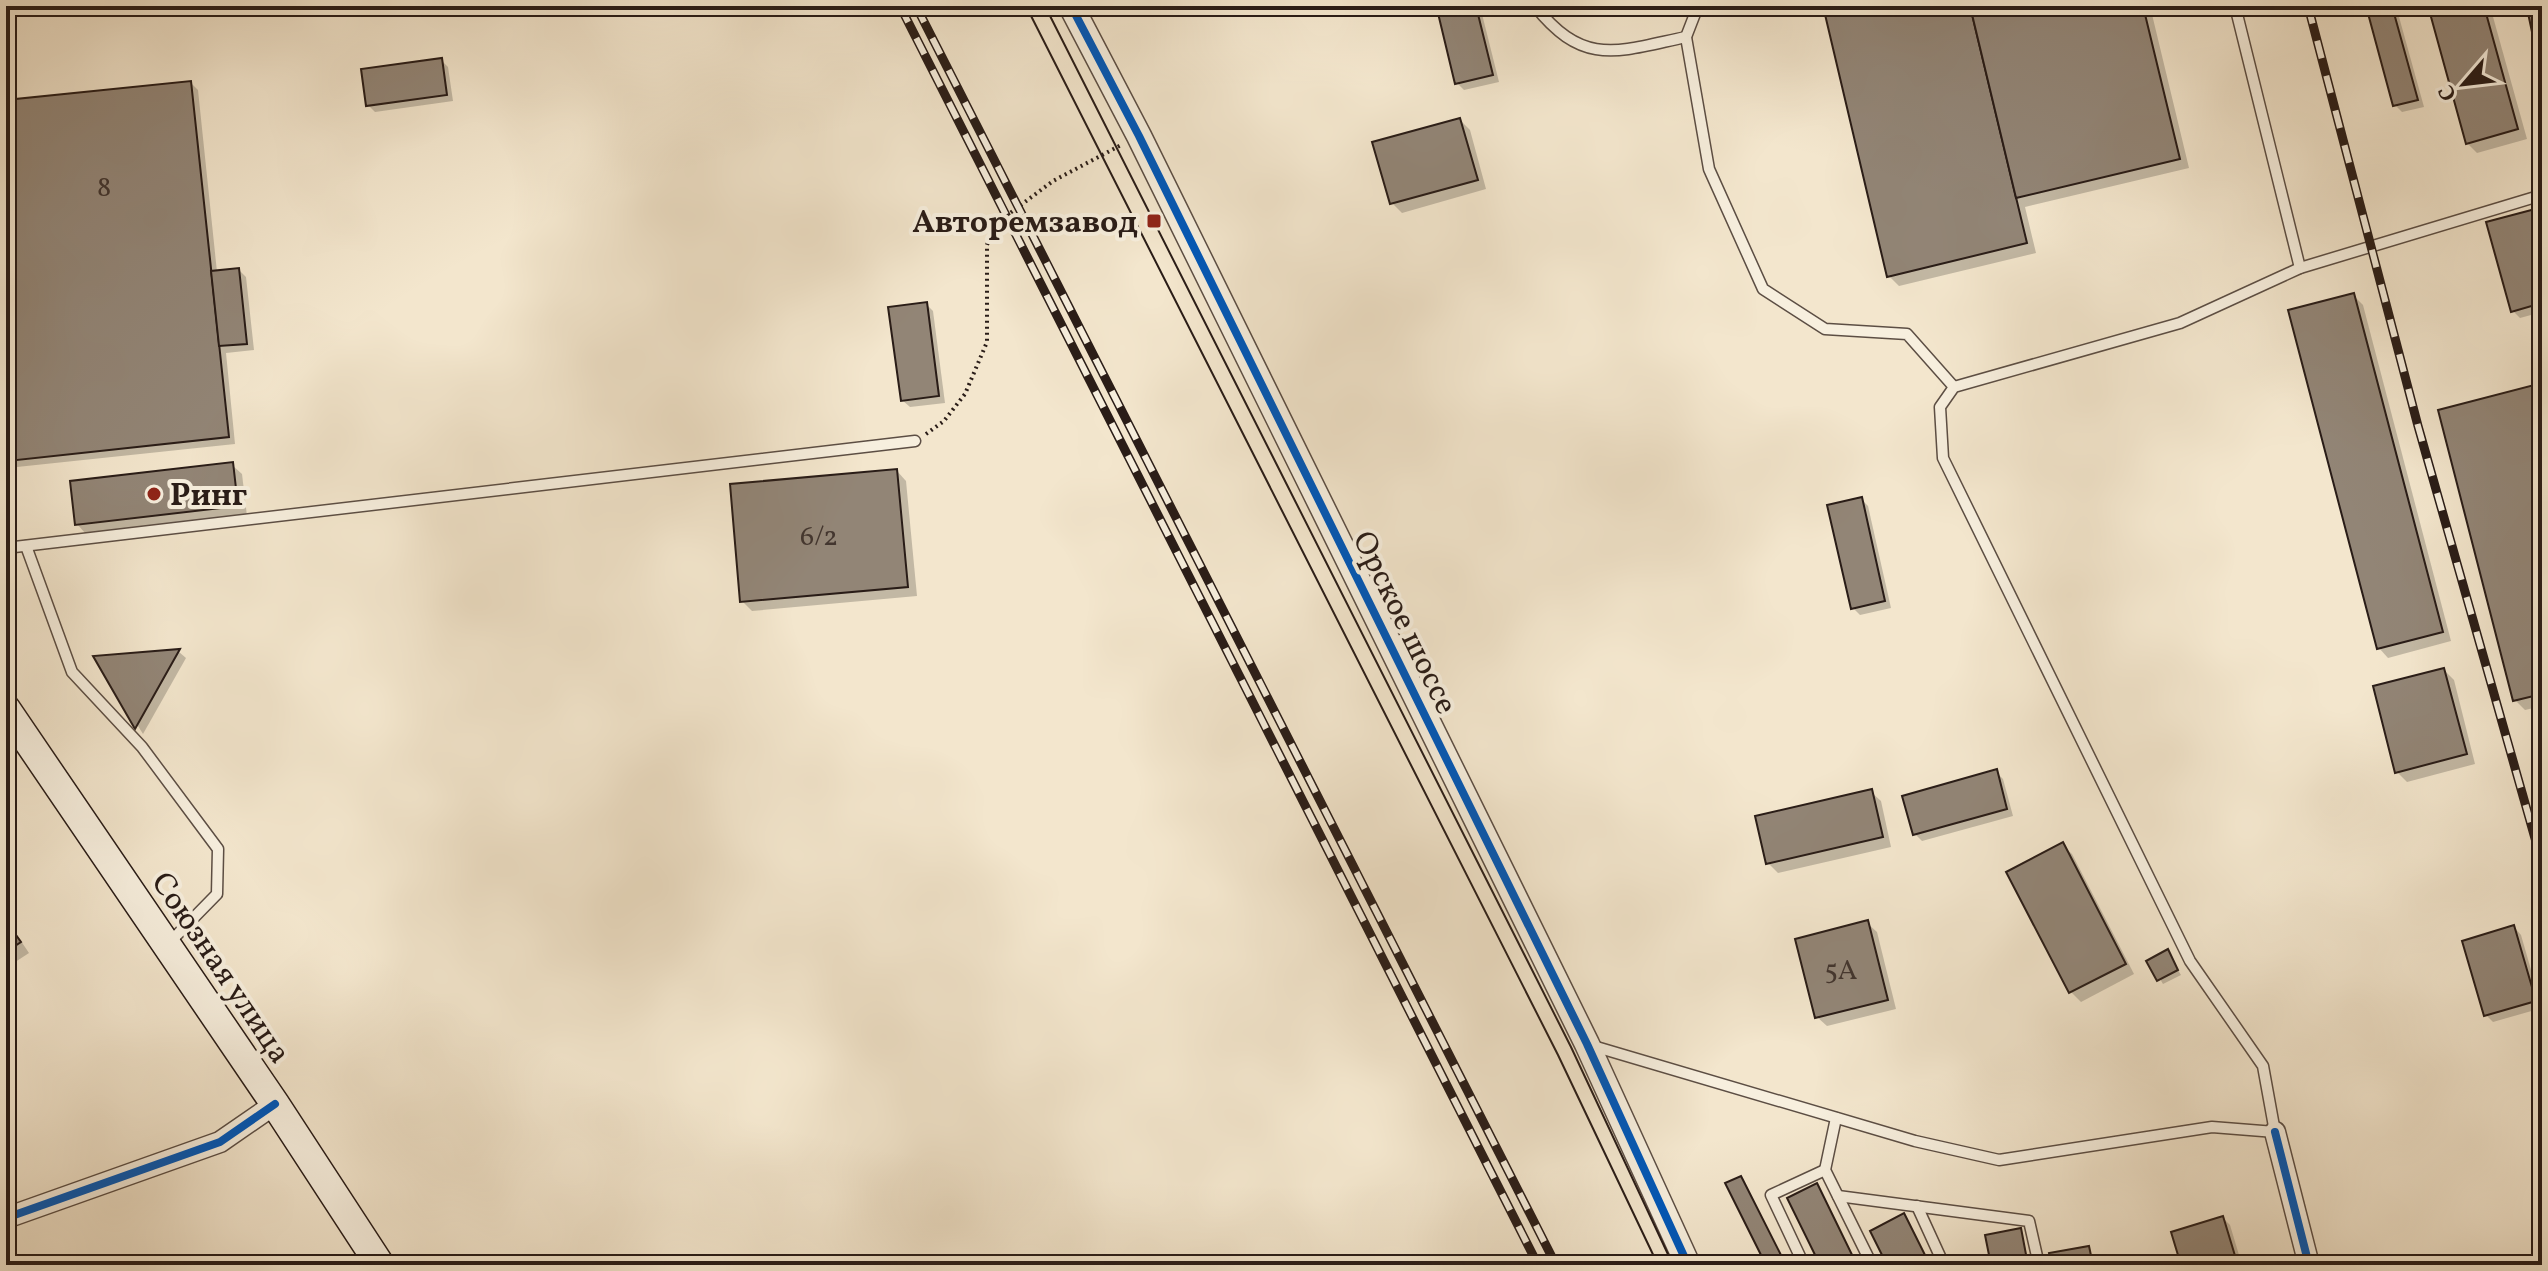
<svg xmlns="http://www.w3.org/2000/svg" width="2548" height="1271" font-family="Vollkorn,serif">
  <rect width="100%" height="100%" fill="#f3e6cd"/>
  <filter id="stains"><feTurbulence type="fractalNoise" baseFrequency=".0025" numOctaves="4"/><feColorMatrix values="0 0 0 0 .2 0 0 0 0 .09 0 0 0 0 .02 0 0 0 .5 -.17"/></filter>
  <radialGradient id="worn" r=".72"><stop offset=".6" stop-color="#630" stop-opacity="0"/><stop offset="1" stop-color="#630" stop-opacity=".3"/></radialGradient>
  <g fill="#0003">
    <path d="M 1459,6 L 1478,6 L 1481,10 L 1499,82 L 1464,90 L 1457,83 Z"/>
    <path d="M 1825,6 L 2150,6 L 2189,168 L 2025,207 L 2036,253 L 1899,286 L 1889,276 Z"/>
    <path d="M 2368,6 L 2396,6 L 2424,107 L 2402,112 L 2395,105 Z"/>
    <path d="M 2430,6 L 2490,6 L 2527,139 L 2477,153 L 2467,143 Z"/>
    <path d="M 441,60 L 448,67 L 453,101 L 375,112 L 368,105 Z"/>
    <path d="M 191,83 L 198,90 L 217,272 L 239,270 L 246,277 L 254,350 L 226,353 L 235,444 L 17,467 L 10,460 L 6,423 L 6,102 Z"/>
    <path d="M 1460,120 L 1470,130 L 1486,189 L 1402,213 L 1392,203 Z"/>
    <path d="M 2538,210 L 2542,214 L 2542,312 L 2520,318 L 2513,311 Z"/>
    <path d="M 2353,295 L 2363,305 L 2451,641 L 2388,658 L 2379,648 Z"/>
    <path d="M 926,304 L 933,311 L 945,403 L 910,407 L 902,400 Z"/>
    <path d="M 2542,385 L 2542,706 L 2525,710 L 2515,700 Z"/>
    <path d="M 232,465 L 242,474 L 247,516 L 86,534 L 77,524 Z"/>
    <path d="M 897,471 L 906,481 L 917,596 L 752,611 L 742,601 Z"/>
    <path d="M 1861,499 L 1868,506 L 1891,608 L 1860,615 L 1853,608 Z"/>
    <path d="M 179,652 L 186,658 L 143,734 L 96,658 Z"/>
    <path d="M 2444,670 L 2454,680 L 2475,764 L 2407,782 L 2397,772 Z"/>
    <path d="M 1996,772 L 2003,779 L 2013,816 L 1922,841 L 1915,834 Z"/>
    <path d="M 1871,792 L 1881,801 L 1891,847 L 1778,873 L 1768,863 Z"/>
    <path d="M 2062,845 L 2072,854 L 2134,974 L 2081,1002 L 2071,992 Z"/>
    <path d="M 6,919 L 29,953 L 6,968 Z"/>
    <path d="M 1867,923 L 1877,932 L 1896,1009 L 1827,1026 L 1817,1017 Z"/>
    <path d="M 2514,927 L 2521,935 L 2542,1008 L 2493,1022 L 2486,1015 Z"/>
    <path d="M 2167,952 L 2181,975 L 2163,984 L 2149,961 Z"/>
    <path d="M 2223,1218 L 2230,1225 L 2242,1265 L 2184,1265 Z"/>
  </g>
  <g fill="#928576" stroke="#291c17" stroke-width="2">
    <path d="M 1451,6 L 1476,6 L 1493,75 L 1455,84 L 1437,9 Z"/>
    <path d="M 1823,6 L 1970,6 L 2027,243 L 1887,277 Z"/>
    <path d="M 1970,6 L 2143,6 L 2180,159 L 2016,198 Z"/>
    <path d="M 2366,6 L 2392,6 L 2418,100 L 2393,106 Z"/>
    <path d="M 2428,6 L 2484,6 L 2518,129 L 2466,144 Z"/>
    <path d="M 2542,10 L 2542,70 L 2540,70 L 2528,13 Z"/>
    <path d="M 442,58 L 447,95 L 366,106 L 361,69 Z"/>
    <path d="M 191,81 L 229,437 L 8,461 L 6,100 Z"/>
    <path d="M 1460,118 L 1478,180 L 1390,204 L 1372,142 Z"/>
    <path d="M 2539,208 L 2542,220 L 2542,303 L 2511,312 L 2486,222 Z"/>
    <path d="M 239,268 L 247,344 L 219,346 L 211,271 Z"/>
    <path d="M 2354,293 L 2443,632 L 2377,649 L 2288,310 Z"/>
    <path d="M 927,302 L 939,396 L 901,401 L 888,307 Z"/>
    <path d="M 2542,383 L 2542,694 L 2513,701 L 2438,410 Z"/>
    <path d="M 233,462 L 238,506 L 75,525 L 70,481 Z"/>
    <path d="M 897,469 L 908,587 L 740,602 L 730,484 Z"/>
    <path d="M 1862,497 L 1885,601 L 1851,609 L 1827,505 Z"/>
    <path d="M 180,649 L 135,729 L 93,656 Z"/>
    <path d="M 2444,668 L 2467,754 L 2395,773 L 2373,686 Z"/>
    <path d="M 1997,769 L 2007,809 L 1913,835 L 1902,796 Z"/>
    <path d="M 1872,789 L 1883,837 L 1766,864 L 1755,816 Z"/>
    <path d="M 2063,842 L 2126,964 L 2069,993 L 2006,872 Z"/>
    <path d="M 1868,920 L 1888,1000 L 1815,1018 L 1795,939 Z"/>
    <path d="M 6,921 L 21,942 L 6,952 Z"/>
    <path d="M 2514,925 L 2536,1001 L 2484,1016 L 2462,941 Z"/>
    <path d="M 2168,949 L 2178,970 L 2157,981 L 2146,961 Z"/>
    <path d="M 1741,1176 L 1786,1265 L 1766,1265 L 1725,1183 Z"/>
    <path d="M 1817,1183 L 1857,1265 L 1820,1265 L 1787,1198 Z"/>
    <path d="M 1904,1213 L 1930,1265 L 1887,1265 L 1870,1231 Z"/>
    <path d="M 2223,1216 L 2236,1259 L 2214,1265 L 2181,1265 L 2171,1232 Z"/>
    <path d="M 2021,1228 L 2028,1265 L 1991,1265 L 1985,1235 Z"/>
    <path d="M 2089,1246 L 2093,1265 L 2051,1265 L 2049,1253 Z"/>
  </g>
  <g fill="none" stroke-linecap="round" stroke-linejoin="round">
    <g stroke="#5c4e44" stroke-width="13">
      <g id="service">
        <path d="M 1535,6 C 1584,68 1619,51 1686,37"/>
        <path d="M 1698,6 L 1686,37 L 1709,169 L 1763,289 L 1825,329 L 1907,334 L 1954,387"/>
        <path d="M 2235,6 L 2300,268"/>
        <path d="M 26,546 L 72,672 L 142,747 L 218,849 L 217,894 L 169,943"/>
        <path d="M 6,548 L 915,441"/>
        <path d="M 1593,1046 L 1915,1141 L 1999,1160 L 2212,1127 L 2275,1132 L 2263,1066 L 2190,961 L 1943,458 L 1940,407 L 1954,387 L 2180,323 L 2300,268 L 2542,195"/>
        <path d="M 1836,1118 L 1825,1170 L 1872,1265"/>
        <path d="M 1838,1196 L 2029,1221 L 2039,1265"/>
        <path d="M 1917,1206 L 1944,1265"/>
        <path d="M 1804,1265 L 1771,1195 L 1825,1170"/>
      </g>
    </g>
    <g stroke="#5c4e44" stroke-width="23">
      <g id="minor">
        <path d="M 2275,1132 L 2309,1265"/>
        <path d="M 6,1218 L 220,1142 L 275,1104"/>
      </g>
    </g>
    <g stroke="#5c4e44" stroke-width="27">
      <path id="tertiary" d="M 1071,6 L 1139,136 L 1587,1044 L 1688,1265"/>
    </g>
    <g stroke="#291c17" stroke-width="31">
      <path id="secondary" d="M 6,709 L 275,1104 L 380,1265"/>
    </g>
    <path stroke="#291c17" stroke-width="4" stroke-dasharray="2 4" stroke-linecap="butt" d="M 926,434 L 944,421 L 965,394 L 987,342 L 987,245 L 994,225 L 1053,181 L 1123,144"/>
    <use href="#service" stroke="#f7efde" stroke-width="10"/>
    <use href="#minor" stroke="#f7efde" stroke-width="20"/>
    <use href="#tertiary" stroke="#f7efde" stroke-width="24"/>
    <use href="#secondary" stroke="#f7efde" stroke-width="28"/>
    <g stroke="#291c17" stroke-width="2">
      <path d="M 1026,6 L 1558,1055 L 1658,1265"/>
      <path d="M 1045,6 L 1571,1047 L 1673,1265"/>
    </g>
    <g stroke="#291c17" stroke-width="9">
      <g id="rail">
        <path d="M 900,6 L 1538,1265"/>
        <path d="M 916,6 L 1556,1265"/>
        <path d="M 2308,6 L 2418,426 L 2542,863"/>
      </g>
    </g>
    <use href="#rail" stroke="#f7efde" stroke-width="6" stroke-dasharray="18" stroke-linecap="butt"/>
    <g stroke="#f7efde" stroke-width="13">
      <g id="cycleway">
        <path d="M 1071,6 L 1139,136 L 1587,1044 L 1688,1265"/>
        <path d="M 2275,1132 L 2309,1265"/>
        <path d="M 6,1218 L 220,1142 L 275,1104"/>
      </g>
    </g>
    <use href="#cycleway" stroke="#0057b8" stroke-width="8"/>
  </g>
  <g fill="#8f2418" stroke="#f7efde" stroke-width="3">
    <rect x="1146" y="213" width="16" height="16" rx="4"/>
    <circle cx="154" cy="494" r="8"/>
  </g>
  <g text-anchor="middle" stroke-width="8" stroke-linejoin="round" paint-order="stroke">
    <g font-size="28" fill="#43362f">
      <text x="104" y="196">8</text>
      <text x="819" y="545">6/2</text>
      <text x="1841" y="979">5А</text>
    </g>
    <g font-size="32" font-weight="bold" fill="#291c17" stroke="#f7efde" text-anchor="end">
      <text x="1138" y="232">Авторемзавод</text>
      <text x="170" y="505" text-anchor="start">Ринг</text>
    </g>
    <g font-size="32" fill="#291c17" stroke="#f7efde">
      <text transform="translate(1406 622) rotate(64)" y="11">Орское шоссе</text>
      <text transform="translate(222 967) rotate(56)" y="11">Союзная улица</text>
    </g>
  </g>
  <rect width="2548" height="1271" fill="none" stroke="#f3e6cd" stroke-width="32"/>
  <rect x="8" y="8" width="2532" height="1255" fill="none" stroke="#291c17" stroke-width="4"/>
  <rect x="16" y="16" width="2516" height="1239" fill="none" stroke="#291c17" stroke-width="2"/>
  <g transform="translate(2464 84) rotate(242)" stroke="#f7efde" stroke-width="6" paint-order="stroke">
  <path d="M0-6L14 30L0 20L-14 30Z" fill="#291c17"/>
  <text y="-12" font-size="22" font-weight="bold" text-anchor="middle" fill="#291c17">С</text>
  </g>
  <rect width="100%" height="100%" filter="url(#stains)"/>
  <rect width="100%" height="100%" fill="url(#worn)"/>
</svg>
